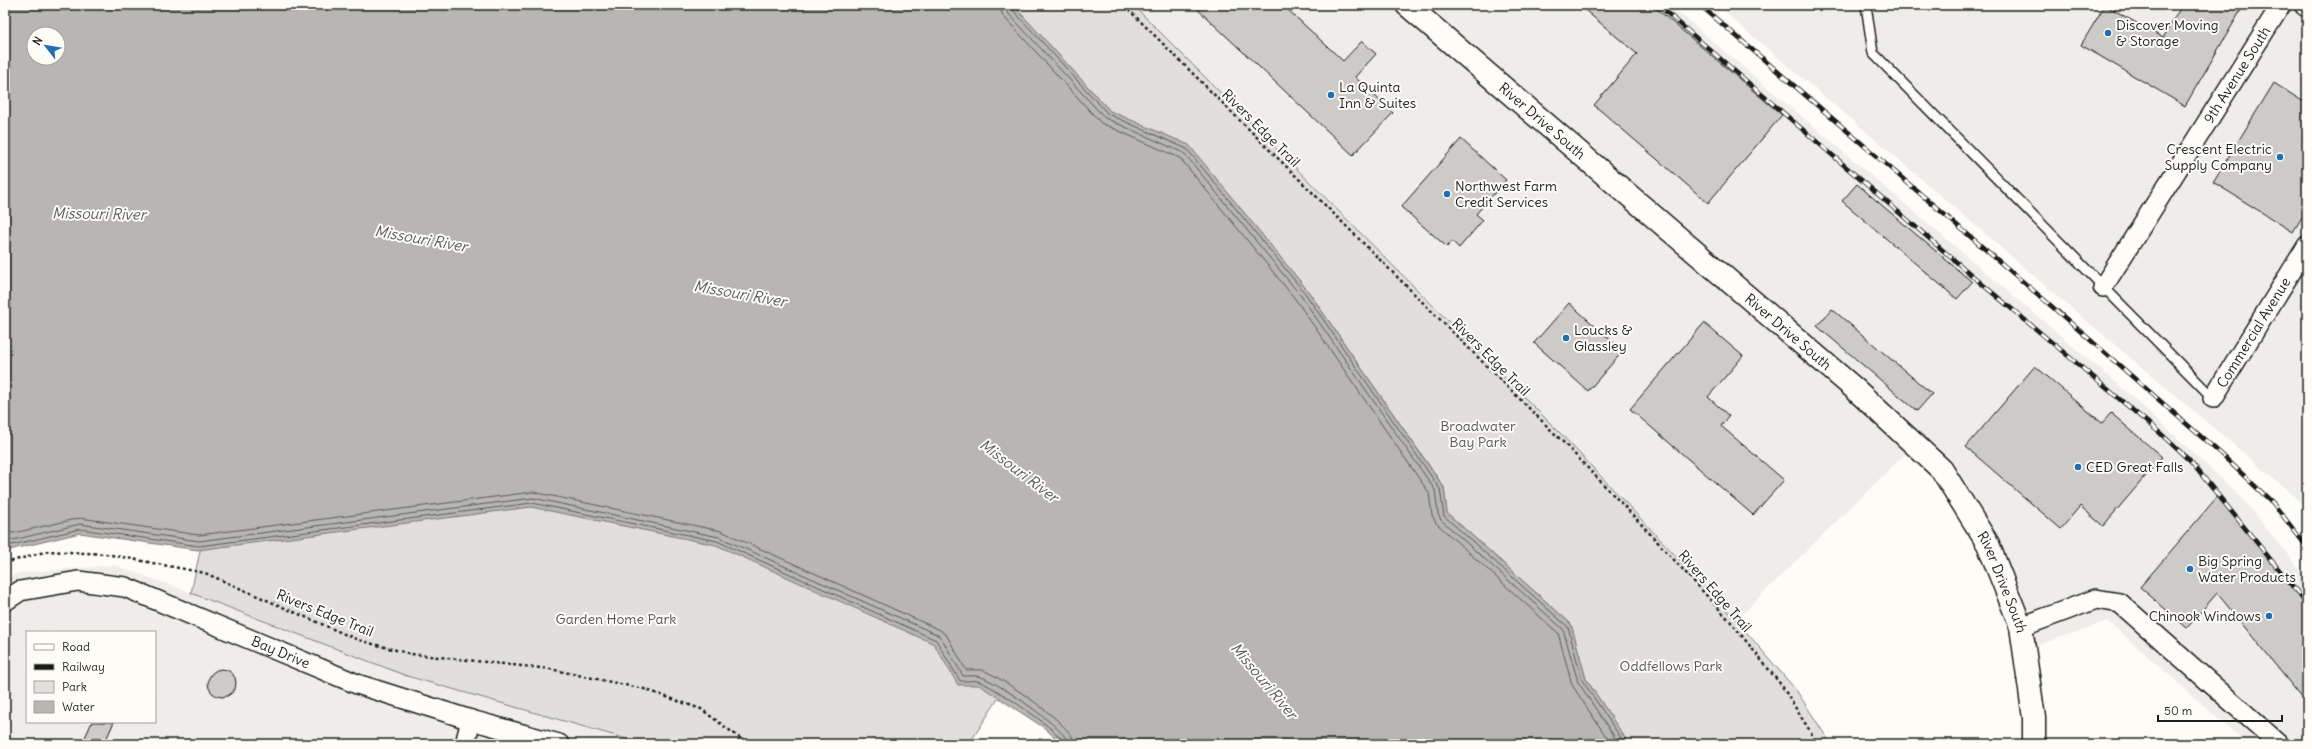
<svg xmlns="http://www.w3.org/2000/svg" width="2312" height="749" font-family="Delius,sans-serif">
  <rect width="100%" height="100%" fill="#fdfcf7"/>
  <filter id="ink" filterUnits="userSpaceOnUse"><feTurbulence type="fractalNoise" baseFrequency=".025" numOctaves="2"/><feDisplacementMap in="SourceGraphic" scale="8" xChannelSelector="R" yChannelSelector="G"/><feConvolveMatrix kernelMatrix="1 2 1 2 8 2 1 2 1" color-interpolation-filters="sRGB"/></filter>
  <g filter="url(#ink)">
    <g fill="#eeede9" fill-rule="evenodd">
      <path d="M 1133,5 L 1670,5 L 2134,398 L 2239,495 L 2307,578 L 2307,744 L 2247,744 L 2108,621 L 2024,650 L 1988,544 L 1915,444 L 1736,620 L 1561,434 Z"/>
      <path d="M 1718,5 L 2307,5 L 2307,510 L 2292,494 L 2062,300 L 1876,140 L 1745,30 Z"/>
      <path d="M 114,565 L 237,609 L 644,744 L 5,744 L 5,581 L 17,573 ZM 27,632 L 155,632 L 155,722 L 27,722 Z"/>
    </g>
    <g fill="#e0dfdb" stroke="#7e7e7c">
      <path d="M 1013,5 L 1133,5 L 1561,434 L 1736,620 L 1796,690 L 1831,744 L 1629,744 L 1586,679 L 1571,624 L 1447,513 L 1444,487 L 1308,291 L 1189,146 L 1110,111 Z"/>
      <path d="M 464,498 L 634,507 L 879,596 L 1007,685 L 969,744 L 644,744 L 407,676 L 191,593 L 204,532 Z"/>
    </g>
    <path fill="#b7b6b2" stroke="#797876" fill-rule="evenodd" d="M 5,5 L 1013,5 L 1110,111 L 1189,145 L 1308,291 L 1444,488 L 1447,513 L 1571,624 L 1586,679 L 1629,744 L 1061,744 L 1046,729 L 979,685 L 958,685 L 934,644 L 716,545 L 531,507 L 198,550 L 80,533 L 9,550 L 5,544 ZM 34,34 L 58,34 L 58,58 L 34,58 Z"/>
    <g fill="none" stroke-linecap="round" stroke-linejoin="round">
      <g stroke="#5a5a58" stroke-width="1">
        <path d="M 999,5 L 1003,16 L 1101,123 L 1180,158 L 1296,300 L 1429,493 L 1432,515 L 1436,523 L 1558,633 L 1572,685 L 1611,744"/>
        <path d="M 1005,5 L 1008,13 L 1105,118 L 1184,153 L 1301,296 L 1435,490 L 1438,514 L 1441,520 L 1563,629 L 1578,682 L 1619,744"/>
        <path d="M 1011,5 L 1012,9 L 1108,114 L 1187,149 L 1305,293 L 1440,489 L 1444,516 L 1568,627 L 1582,680 L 1625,744"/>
        <path d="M 5,532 L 14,533 L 80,518 L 199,535 L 533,492 L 721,531 L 940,630 L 947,636 L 966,670 C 972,670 979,669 985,671 C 1003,679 1074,725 1075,744"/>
        <path d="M 5,538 L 13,540 L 80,524 L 199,541 L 533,498 L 719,537 L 938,635 L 942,639 L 963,676 C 969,676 976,675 981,677 C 996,681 1068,730 1069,744"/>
        <path d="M 5,543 L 12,545 L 80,529 L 199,546 L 532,503 L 717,541 L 936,640 L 960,681 C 966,682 975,679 981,682 C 995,688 1063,732 1064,744"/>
      </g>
    </g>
    <g fill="#cccbc8" stroke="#1c1c1c">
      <path d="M 1193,5 L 1283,5 L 1343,61 L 1362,41 L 1376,54 L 1355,77 L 1393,113 L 1353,155 Z"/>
      <path d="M 1579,5 L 1652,5 L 1782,115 L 1708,203 L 1594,105 L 1637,54 Z"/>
      <path d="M 2105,5 L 2163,38 L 2182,5 L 2244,5 L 2185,106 L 2081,45 Z"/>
      <path d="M 2274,83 L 2307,104 L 2307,209 L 2293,232 L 2213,182 Z"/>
      <path d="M 1461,139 L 1506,180 L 1476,214 L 1483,220 L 1459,248 L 1452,241 L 1447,247 L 1401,207 Z"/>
      <path d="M 1857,184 L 1972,282 L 1957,299 L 1842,201 Z"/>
      <path d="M 1569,303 L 1623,351 L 1588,391 L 1534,343 Z"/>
      <path d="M 1832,309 L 1932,394 L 1917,411 L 1817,326 Z"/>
      <path d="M 1704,323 L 1743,356 L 1708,397 L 1729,416 L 1721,426 L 1784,480 L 1753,515 L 1630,409 Z"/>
      <path d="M 2035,366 L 2102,423 L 2111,413 L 2162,457 L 2103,526 L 2080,506 L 2061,529 L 1966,447 Z"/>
      <path d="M 2218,496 L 2307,607 L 2307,704 L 2217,593 L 2187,628 L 2140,587 Z"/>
      <circle cx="222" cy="683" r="14"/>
      <path d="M 92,722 L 114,722 L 104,744 L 82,744 Z"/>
    </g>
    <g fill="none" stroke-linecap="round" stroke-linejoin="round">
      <g stroke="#1c1c1c" stroke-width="12">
        <path id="lane" d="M 1866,5 L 1873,53 L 2213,398"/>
      </g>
      <g stroke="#1c1c1c" stroke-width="22">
        <g id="street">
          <path id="s1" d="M 2103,287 L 2281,5"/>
          <path id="s2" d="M 2213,398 L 2307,246"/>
          <path id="s3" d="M 5,601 L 20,591 L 78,581 L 125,587 L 357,684 L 471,720 L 559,744"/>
          <path d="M 2021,627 L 2096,599 L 2120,603 L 2278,743"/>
          <path d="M 465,744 L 471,720"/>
        </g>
      </g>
      <g stroke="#1c1c1c" stroke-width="25">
        <g id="secondary">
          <path id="s4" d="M 1407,5 L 1855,389 L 1942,470 L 1988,544 L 2021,627 L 2034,718 L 2034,744"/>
          <path d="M 2306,5 L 2307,5"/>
        </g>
      </g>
      <g stroke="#1c1c1c" stroke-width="2.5" stroke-dasharray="3 3" stroke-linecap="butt">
        <path d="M 1124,5 L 1563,442 L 1642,525 L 1730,621 L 1782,686 L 1818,744"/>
        <path d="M 5,563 L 48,551 L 106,554 L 205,573 L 358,640 L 411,654 L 550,669 L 644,689 L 701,709 L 748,744"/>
      </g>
      <use href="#lane" stroke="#fdfcf7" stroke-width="9"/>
      <use href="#street" stroke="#fdfcf7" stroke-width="19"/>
      <use href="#secondary" stroke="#fdfcf7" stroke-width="22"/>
      <g stroke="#1c1c1c" stroke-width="4.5">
        <g id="rail">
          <path d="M 1658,5 L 1982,284 L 2160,433 L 2191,462 L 2307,604"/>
          <path d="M 1700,5 L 2049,304 L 2221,454 L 2273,503 L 2307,547"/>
          <path d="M 5,744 L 8,737"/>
        </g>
      </g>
      <use href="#rail" stroke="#fdfcf7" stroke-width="3" stroke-dasharray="9" stroke-linecap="butt"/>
    </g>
  </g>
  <g fill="#1f6fb2" stroke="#fdfcf7" stroke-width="1.5">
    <circle cx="2108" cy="33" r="4"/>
    <circle cx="1331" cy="95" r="4"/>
    <circle cx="2280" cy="157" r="4"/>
    <circle cx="1447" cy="194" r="4"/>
    <circle cx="1566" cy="338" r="4"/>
    <circle cx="2078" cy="467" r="4"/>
    <circle cx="2190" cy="569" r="4"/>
    <circle cx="2269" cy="616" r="4"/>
  </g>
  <g text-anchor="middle" stroke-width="4" stroke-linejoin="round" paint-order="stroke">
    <g font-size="14" fill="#1c1c1c" stroke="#fdfcf7" text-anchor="start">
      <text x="2116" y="30">Discover Moving<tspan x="2116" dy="16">&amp; Storage</tspan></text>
      <text x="1339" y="92">La Quinta<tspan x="1339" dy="16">Inn &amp; Suites</tspan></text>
      <text x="2272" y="154" text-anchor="end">Crescent Electric<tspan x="2272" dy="16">Supply Company</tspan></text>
      <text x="1455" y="191">Northwest Farm<tspan x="1455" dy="16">Credit Services</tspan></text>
      <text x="1574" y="335">Loucks &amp;<tspan x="1574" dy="16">Glassley</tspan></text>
      <text x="2086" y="472">CED Great Falls</text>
      <text x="2198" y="566">Big Spring<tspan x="2198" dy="16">Water Products</tspan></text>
      <text x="2261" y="621" text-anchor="end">Chinook Windows</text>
    </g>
    <g font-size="14" fill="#1c1c1c" stroke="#fdfcf7">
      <text dy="5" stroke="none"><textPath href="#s1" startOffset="251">9th Avenue South</textPath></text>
      <text dy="5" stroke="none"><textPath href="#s4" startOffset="178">River Drive South</textPath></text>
      <text transform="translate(1261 128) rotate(45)" y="5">Rivers Edge Trail</text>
      <text dy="5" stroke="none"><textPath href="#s4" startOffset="502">River Drive South</textPath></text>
      <text dy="5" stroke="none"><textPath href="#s2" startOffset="77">Commercial Avenue</textPath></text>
      <text transform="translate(1491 357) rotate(45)" y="5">Rivers Edge Trail</text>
      <text dy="5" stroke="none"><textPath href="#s4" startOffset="837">River Drive South</textPath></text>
      <text transform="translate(1715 591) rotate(49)" y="5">Rivers Edge Trail</text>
      <text transform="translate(325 613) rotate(22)" y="5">Rivers Edge Trail</text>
      <text dy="5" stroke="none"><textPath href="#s3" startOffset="293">Bay Drive</textPath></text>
    </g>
    <g font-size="14" fill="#575655" stroke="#fdfcf7">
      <text x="1478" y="431">Broadwater<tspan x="1478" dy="16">Bay Park</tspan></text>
      <text x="616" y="624">Garden Home Park</text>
      <text x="1671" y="671">Oddfellows Park</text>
    </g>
    <g font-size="15" font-style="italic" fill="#5a5a58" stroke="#fdfcf7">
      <text transform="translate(99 214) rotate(1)" y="5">Missouri River</text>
      <text transform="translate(421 239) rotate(10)" y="5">Missouri River</text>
      <text transform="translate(740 294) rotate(10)" y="5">Missouri River</text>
      <text transform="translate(1019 471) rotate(37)" y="5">Missouri River</text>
      <text transform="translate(1264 681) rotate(50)" y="5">Missouri River</text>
    </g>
  </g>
  <rect width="2312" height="749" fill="none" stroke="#fdfcf7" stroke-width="20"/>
  <rect x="10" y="10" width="2292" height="729" fill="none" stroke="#1c1c1c" stroke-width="1.5" filter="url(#ink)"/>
  <rect x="26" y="631" width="130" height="92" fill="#fdfcf7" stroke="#a3a29f"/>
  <rect x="34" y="644" width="20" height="6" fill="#fdfcf7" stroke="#a3a29f"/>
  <text x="62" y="651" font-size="12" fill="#1c1c1c">Road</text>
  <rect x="34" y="664" width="20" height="6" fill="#1c1c1c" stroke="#a3a29f"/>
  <text x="62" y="671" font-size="12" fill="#1c1c1c">Railway</text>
  <rect x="34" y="681" width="20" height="12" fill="#e0dfdb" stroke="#a3a29f"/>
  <text x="62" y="691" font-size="12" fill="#1c1c1c">Park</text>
  <rect x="34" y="701" width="20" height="12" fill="#b7b6b2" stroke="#a3a29f"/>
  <text x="62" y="711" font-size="12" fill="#1c1c1c">Water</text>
  <g transform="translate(46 46) rotate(301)"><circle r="19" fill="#fdfcf7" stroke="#a3a29f"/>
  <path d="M0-3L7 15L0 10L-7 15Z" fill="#1f6fb2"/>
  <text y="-6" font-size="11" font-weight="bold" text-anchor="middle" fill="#1c1c1c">N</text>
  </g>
  <path d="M2158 715v6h124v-6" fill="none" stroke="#1c1c1c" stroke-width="2"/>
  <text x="2164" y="715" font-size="12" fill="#1c1c1c" stroke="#fdfcf7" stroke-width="3" paint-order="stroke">50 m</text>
</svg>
